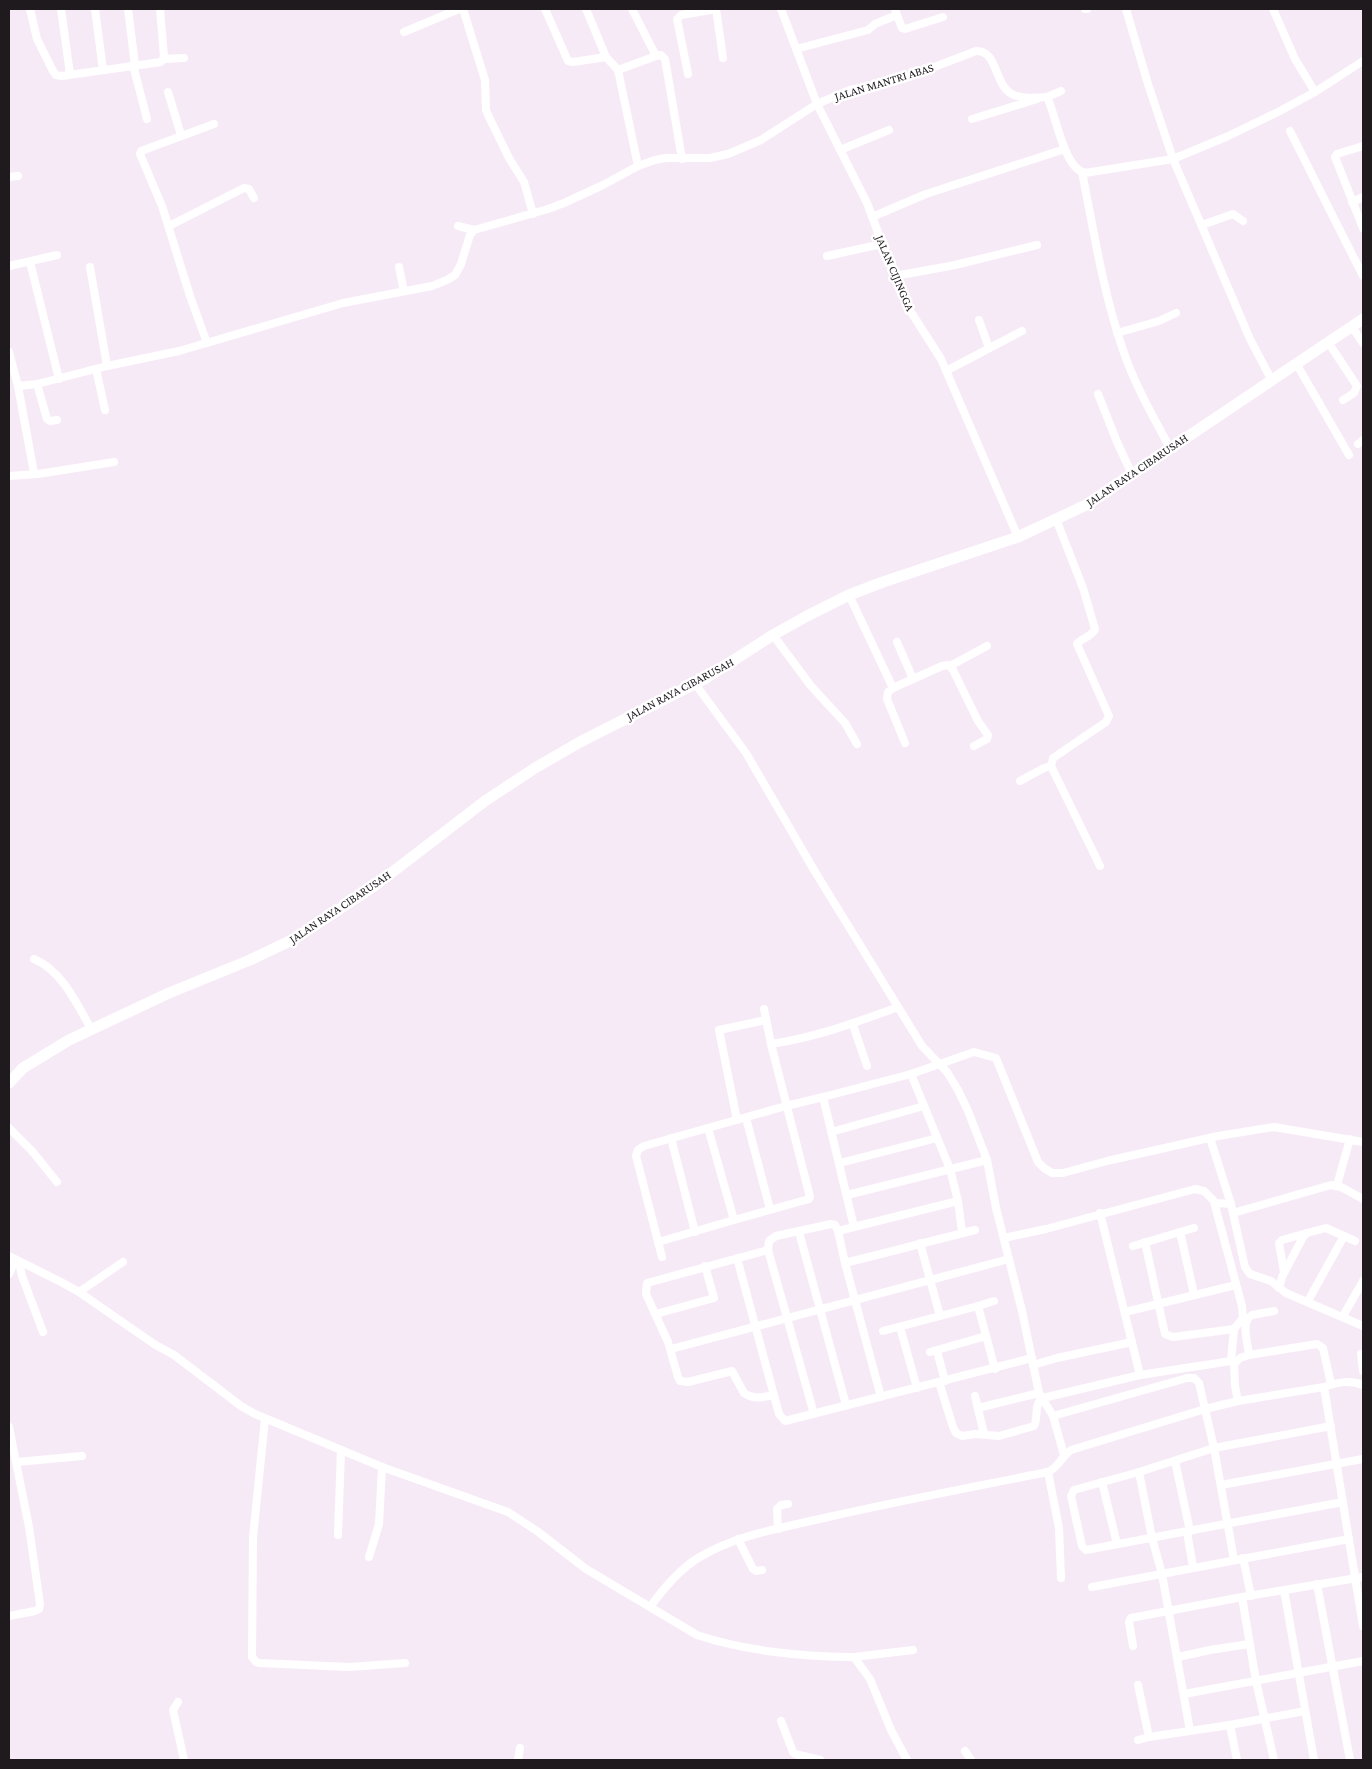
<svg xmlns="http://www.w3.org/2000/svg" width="1372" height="1769" font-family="'Crimson Pro',serif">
  <rect width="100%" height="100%" fill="#f7eaf7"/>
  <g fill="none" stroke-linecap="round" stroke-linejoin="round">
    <g stroke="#fff" stroke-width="8">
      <path d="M 30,9 L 37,39 L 53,71 L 56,75 L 62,76 L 161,62 L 164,57 L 160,9"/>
      <path d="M 61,9 L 70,74"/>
      <path d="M 95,9 L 103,70"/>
      <path d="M 128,9 L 135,65"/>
      <path d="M 463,9 L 485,80 L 486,110 L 489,117 L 509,158 L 524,182 L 533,214"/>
      <path d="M 545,9 L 568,61 L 573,62 L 606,57"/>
      <path d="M 586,9 L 606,57 L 618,70 L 638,166"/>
      <path d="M 632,9 L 656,56 L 661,55 L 665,59 L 682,159"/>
      <path d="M 716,9 L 723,58"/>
      <path d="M 781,9 L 817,104 L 867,203 L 891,267 L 911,312 L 941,359 L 1018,537"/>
      <path d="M 1085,9 L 1087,9"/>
      <path d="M 1126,9 L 1148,84 L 1173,159 L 1250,339 L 1270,377"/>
      <path d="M 1273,9 L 1295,59 L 1315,92"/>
      <path d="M 897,15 L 902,28 L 905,29 L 943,17"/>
      <path d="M 404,32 L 459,9"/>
      <path d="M 796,49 L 868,30 L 875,24 L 897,15 L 895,9"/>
      <path d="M 164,59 L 184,58"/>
      <path d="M 133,65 L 147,119"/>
      <path d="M 618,70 L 656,56"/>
      <path d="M 688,74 L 677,19 L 681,15 L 716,9"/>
      <path d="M 168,92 L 181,135"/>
      <path d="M 1047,97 L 1061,91"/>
      <path d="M 972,119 L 1037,99"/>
      <path d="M 1290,131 L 1363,276"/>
      <path d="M 1363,146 L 1337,154 L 1335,157 L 1363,228"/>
      <path d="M 840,150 L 889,130"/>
      <path d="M 1082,172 C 1094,232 1103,292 1123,350 C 1134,383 1152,415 1169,446"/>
      <path d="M 9,177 L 18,176"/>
      <path d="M 1352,202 L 1363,197"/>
      <path d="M 872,217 L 926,194 L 1065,149"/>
      <path d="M 1202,225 L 1233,214 L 1243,221"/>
      <path d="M 169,226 L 244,188 L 249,189 L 254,198"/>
      <path d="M 458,226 L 474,230"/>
      <path d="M 827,256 L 882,244"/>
      <path d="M 30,262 L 59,379"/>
      <path d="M 9,266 L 57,255"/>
      <path d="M 90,267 L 107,366"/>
      <path d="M 399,267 L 404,291"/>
      <path d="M 895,276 L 955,265 L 1037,245"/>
      <path d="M 979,320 L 989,348"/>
      <path d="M 1352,327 L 1363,343"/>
      <path d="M 1117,333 L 1159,321 L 1176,313"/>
      <path d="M 1328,342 L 1357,386 L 1354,393 L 1343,400"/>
      <path d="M 207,343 L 190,296 L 162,206 L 140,154 L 141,151 L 214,124"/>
      <path d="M 9,352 L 18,386 L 37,384 L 107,366 L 179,351 L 343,303 L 432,286 L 447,280 L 455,275 L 461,264 L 470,235 L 474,230 L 548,209 L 564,203 L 603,185 L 638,166 L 655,160 L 666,158 L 710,158 L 728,154 L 761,140 L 817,104 L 850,90 L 903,79 L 976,51 C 998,50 994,85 1012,94 C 1021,99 1037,98 1047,97 C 1056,115 1064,169 1085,173 L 1173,159 L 1226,137 L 1278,112 L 1315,92 L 1363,61"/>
      <path d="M 1296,363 L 1349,455"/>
      <path d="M 96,369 L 105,410"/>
      <path d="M 946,371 L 1022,331"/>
      <path d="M 37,384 L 47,419 L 50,421 L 57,420"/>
      <path d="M 18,386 L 34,473 L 38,474 L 114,462"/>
      <path d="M 1098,394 L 1117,442 L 1131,472"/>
      <path d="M 1358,444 L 1363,440"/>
      <path d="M 9,476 L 36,474"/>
      <path d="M 1056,519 L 1083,588 L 1095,629 C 1092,637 1081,638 1077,644 L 1109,716 L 1106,722 L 1053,758 L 1051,766 L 1100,866"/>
      <path d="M 849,595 L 893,688 L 942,666 L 948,665 L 952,668 L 978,721 L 988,735 L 987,739 L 974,746"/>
      <path d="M 773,635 L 811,686 L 845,723 L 857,744"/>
      <path d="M 897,642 L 913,679"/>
      <path d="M 950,666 L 987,646"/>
      <path d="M 693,681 L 746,753 L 814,870 L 922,1046 L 947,1072 L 958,1090 L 968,1111 L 987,1160 L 996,1208 L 1022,1311 L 1039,1393 L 1053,1416"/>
      <path d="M 893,688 L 888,692 L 887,699 L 905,743"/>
      <path d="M 1020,781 L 1044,768 L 1051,766"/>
      <path d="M 34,959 C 61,970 76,1002 90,1027"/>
      <path d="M 853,1025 L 867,1066"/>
      <path d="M 771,1044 C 817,1037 854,1023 898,1007"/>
      <path d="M 911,1074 L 950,1169 L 958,1201 L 962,1232"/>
      <path d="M 746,1118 L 770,1209"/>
      <path d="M 737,1120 L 719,1030 L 766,1020"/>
      <path d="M 9,1128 L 32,1151 L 57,1182"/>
      <path d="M 831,1132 L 924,1106"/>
      <path d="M 671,1138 L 695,1232"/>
      <path d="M 1210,1138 L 1231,1204 L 1245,1267 L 1250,1274 L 1271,1281 L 1286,1293 L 1363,1326"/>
      <path d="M 840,1163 L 937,1138"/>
      <path d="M 1337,1185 L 1350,1139"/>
      <path d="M 847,1195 L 987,1160"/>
      <path d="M 1214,1202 L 1242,1306 L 1243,1318 L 1234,1329"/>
      <path d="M 1100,1213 L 1140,1375"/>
      <path d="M 1233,1213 L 1331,1185 L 1341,1187 L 1363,1199"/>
      <path d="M 734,1220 L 809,1199 L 810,1197 L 771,1044 L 764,1009"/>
      <path d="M 854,1227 L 823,1097 L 911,1074 L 974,1052 L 996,1058 L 1038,1162 L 1044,1168 L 1052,1173 L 1063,1173 L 1107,1161 L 1218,1136 L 1274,1127 L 1363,1142"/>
      <path d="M 838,1231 L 958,1201"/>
      <path d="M 799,1232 L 846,1405"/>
      <path d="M 1180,1232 L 1194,1228"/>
      <path d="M 1004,1238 L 1046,1229 L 1195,1189 L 1204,1191 L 1216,1203 L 1231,1204"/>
      <path d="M 658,1242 L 734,1220 L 708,1128"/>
      <path d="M 920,1243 L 940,1316"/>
      <path d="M 1133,1246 L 1180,1232 L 1194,1294"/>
      <path d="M 768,1250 L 814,1414"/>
      <path d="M 9,1256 L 61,1282 L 79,1292 L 154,1344 L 174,1355 L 241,1406 L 255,1414 L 382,1467 L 508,1512 L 537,1531 L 586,1569 L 697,1635 C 745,1651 804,1657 854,1657 L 870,1679 L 891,1730 L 907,1760"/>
      <path d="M 662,1257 L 636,1156 L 638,1150 L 644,1146 L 786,1106 L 823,1097"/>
      <path d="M 737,1258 L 779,1414 L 785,1421 L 1032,1358"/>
      <path d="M 19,1262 L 22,1276 L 43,1332"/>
      <path d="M 845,1263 L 975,1230"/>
      <path d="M 1284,1272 L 1279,1243 L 1282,1240 L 1307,1233"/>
      <path d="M 9,1274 L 15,1260"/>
      <path d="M 1279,1288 L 1282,1277 L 1303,1237 L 1307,1233 L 1326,1228 L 1355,1241"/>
      <path d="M 79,1292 L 123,1262"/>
      <path d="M 1308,1301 L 1344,1236"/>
      <path d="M 978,1306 L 994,1301"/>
      <path d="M 1125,1312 L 1236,1285"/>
      <path d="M 656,1314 L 714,1298 L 705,1266"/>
      <path d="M 1343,1316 L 1363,1281"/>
      <path d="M 900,1327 L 917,1388"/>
      <path d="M 883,1331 L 978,1306 L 995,1369"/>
      <path d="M 671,1349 L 1009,1259"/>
      <path d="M 937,1351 L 945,1381"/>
      <path d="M 930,1352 L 986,1336"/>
      <path d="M 1361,1354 L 1363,1371"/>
      <path d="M 1249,1355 L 1317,1344 L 1323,1348 L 1331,1384"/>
      <path d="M 1033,1365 L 1057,1358 L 1132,1342"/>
      <path d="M 939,1382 L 953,1427 L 956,1433 L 962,1436 L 975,1434 L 999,1436 L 1034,1426 C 1039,1417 1033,1404 1043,1398 L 1140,1375 L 1231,1361 L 1234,1329 L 1173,1337 L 1165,1334 L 1145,1242"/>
      <path d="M 1324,1387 L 1363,1626"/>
      <path d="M 774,1395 C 764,1397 753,1400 744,1393 L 732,1371 L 688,1382 L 680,1381 L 678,1377 L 668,1342 L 646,1294 L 647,1283 L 768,1250 L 769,1241 L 776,1236 L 831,1224 L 835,1225 L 838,1231 L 845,1263 L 881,1397"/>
      <path d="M 975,1396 L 984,1434"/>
      <path d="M 1238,1401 L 1235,1386 L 1234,1364 L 1240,1358 L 1249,1355 C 1248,1343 1240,1321 1252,1315 L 1274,1311"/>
      <path d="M 978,1408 L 1039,1393"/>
      <path d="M 265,1419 L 253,1537 L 252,1657 L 256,1662 L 259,1663 L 349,1667 L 405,1663"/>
      <path d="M 1331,1426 L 1214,1448 L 1139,1472 L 1074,1490 L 1071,1496 L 1082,1546 L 1086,1550 L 1343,1502"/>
      <path d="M 9,1427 L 29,1527 L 40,1604 L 39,1609 L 35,1611 L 9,1616"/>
      <path d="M 1064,1455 L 1053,1416 L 1187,1378 L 1194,1378 L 1199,1383 L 1214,1448 L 1234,1560"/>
      <path d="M 1175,1461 L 1190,1531"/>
      <path d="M 17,1462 L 82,1456"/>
      <path d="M 1048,1472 L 1059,1528 L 1061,1578"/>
      <path d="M 1139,1472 L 1152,1538 L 1162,1574 L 1190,1731"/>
      <path d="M 1102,1482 L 1117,1544"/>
      <path d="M 1221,1485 L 1363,1459"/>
      <path d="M 778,1529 L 777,1509 L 781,1505 L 788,1504"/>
      <path d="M 1187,1532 L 1193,1567"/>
      <path d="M 338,1535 L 341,1450"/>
      <path d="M 738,1539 L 753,1569 L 756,1571 L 762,1570"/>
      <path d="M 369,1557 L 379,1524 L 382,1467"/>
      <path d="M 1243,1558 L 1251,1596"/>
      <path d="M 1317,1584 L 1350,1760"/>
      <path d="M 1092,1587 L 1349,1539"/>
      <path d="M 1284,1590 L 1314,1760"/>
      <path d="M 1242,1597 L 1256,1681 L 1274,1760"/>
      <path d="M 650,1607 C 663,1589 679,1570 698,1558 C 736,1535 781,1528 824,1518 C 899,1501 973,1487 1048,1472 C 1059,1467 1061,1457 1071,1450 L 1205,1409 L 1238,1401 L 1324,1387 C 1336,1382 1351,1380 1363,1385"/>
      <path d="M 1133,1646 L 1129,1622 L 1131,1618 L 1242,1597 L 1363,1577"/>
      <path d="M 854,1657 L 913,1650"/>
      <path d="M 1178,1657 L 1210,1650 L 1249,1644"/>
      <path d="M 1138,1685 L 1149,1737"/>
      <path d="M 1184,1694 L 1363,1661"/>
      <path d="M 178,1702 L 173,1710 L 184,1760"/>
      <path d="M 781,1721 L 793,1752 L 795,1754 L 820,1760"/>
      <path d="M 1230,1725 L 1237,1760"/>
      <path d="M 1138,1740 L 1149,1737 L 1230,1725 L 1305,1711"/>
      <path d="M 965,1751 L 971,1760"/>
      <path d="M 518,1760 L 520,1748"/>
    </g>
    <path stroke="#fff" stroke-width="11" d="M 9,1083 L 23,1068 L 69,1040 L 169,993 L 250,960 L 294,939 L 373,887 L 485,801 L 535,768 L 580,742 L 706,678 L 773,635 L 807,616 L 849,595 L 883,582 L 1018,537 L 1086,505 L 1363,319"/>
  </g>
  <g text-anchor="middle" stroke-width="5" stroke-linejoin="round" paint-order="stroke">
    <g font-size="12" fill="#1e1a1e" stroke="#fff">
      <text transform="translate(884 82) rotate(-17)" y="4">JALAN MANTRI ABAS</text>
      <text transform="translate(895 273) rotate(67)" y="4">JALAN CIJINGGA</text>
      <text transform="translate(1137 470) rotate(-34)" y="4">JALAN RAYA CIBARUSAH</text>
      <text transform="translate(680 689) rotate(-28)" y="4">JALAN RAYA CIBARUSAH</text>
      <text transform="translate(340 907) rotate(-34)" y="4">JALAN RAYA CIBARUSAH</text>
    </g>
  </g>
  <rect width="1372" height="1769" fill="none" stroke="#1e1a1e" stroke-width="20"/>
</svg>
